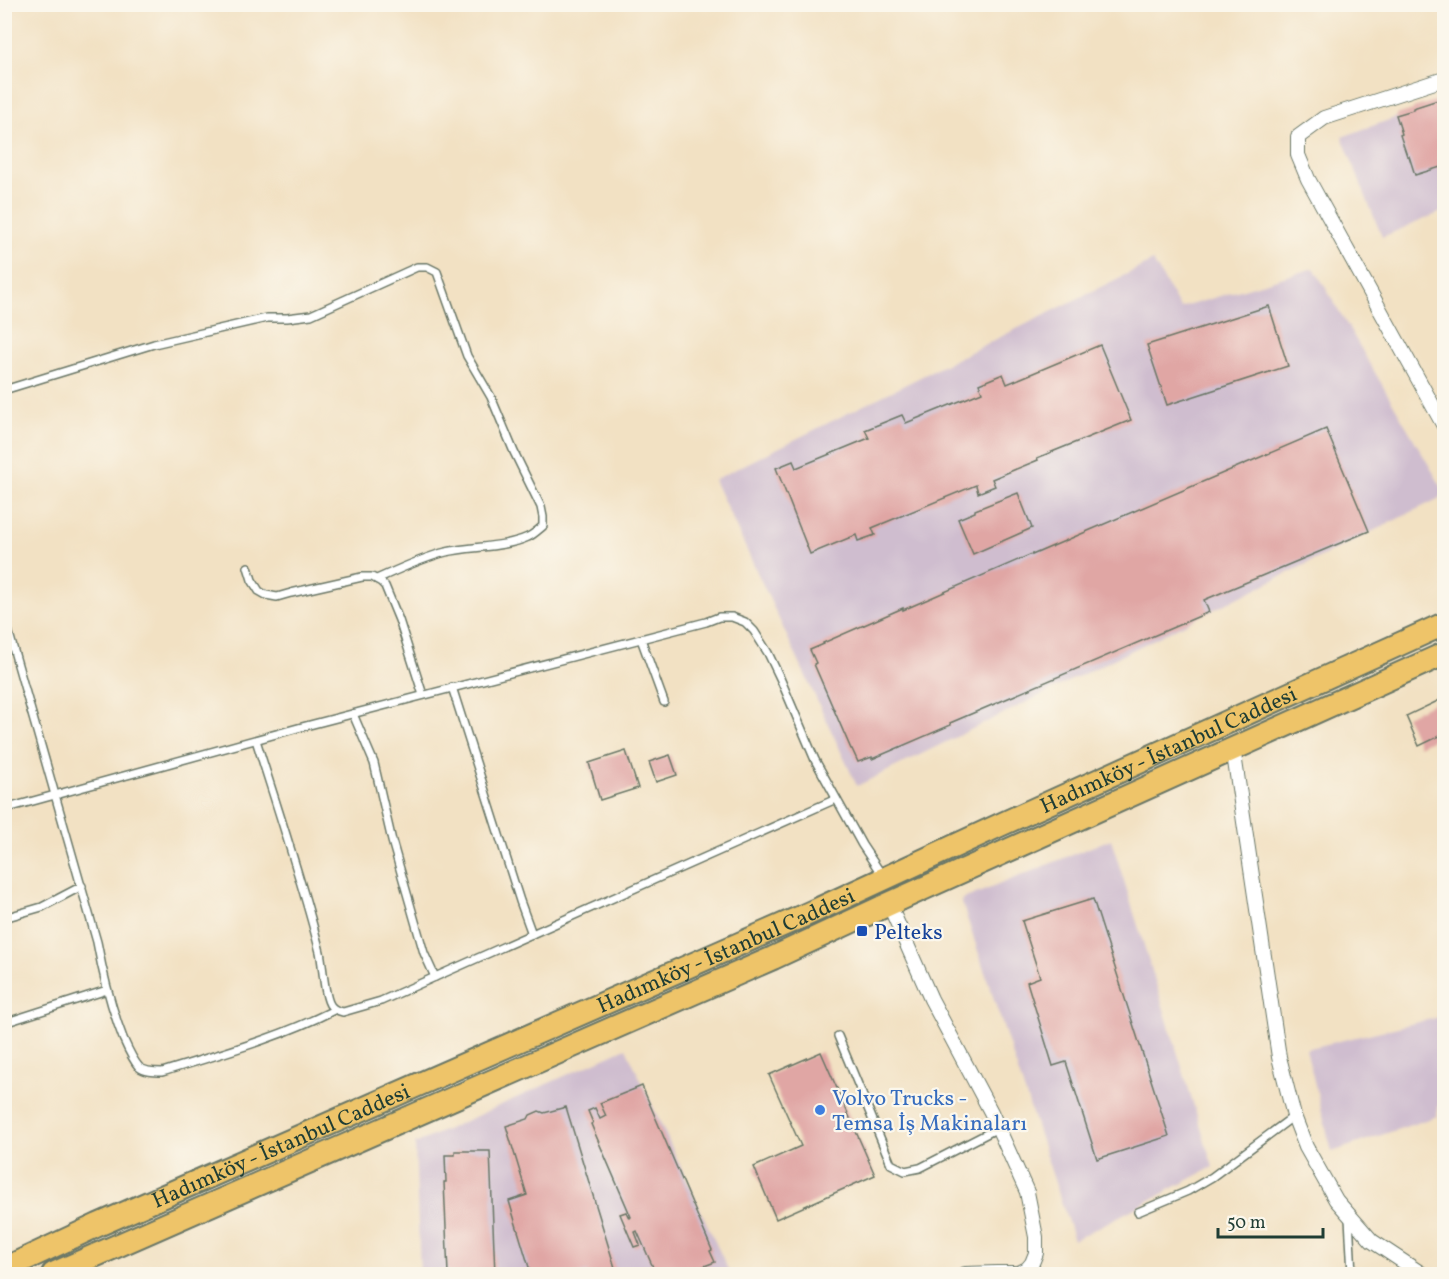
<svg xmlns="http://www.w3.org/2000/svg" width="1449" height="1279" font-family="Vollkorn,serif">
  <rect width="100%" height="100%" fill="#fbf7ec"/>
  <filter id="ink" filterUnits="userSpaceOnUse"><feTurbulence type="fractalNoise" baseFrequency=".0167" numOctaves="2"/><feDisplacementMap in="SourceGraphic" scale="12" xChannelSelector="R" yChannelSelector="G"/><feConvolveMatrix kernelMatrix="1 2 1 2 8 2 1 2 1" color-interpolation-filters="sRGB"/></filter>
  <filter id="wash" filterUnits="userSpaceOnUse"><feTurbulence type="fractalNoise" baseFrequency=".008" numOctaves="4" result="noise"/><feDisplacementMap in="SourceGraphic" scale="24" xChannelSelector="R" yChannelSelector="G"/><feGaussianBlur stdDeviation="1.35" result="paint"/><feColorMatrix in="noise" values="0 0 0 0 0 0 0 0 0 0 0 0 0 0 0 0 0 1.4 0 .05"/><feComposite in="paint" operator="in"/></filter>
  <g filter="url(#wash)">
    <rect width="100%" height="100%" fill="#f2e1c3"/>
    <g fill="#cfbdcf">
      <path d="M 1444,100 L 1444,211 L 1382,237 L 1342,137 Z"/>
      <path d="M 1153,261 L 1180,308 L 1314,268 L 1444,491 L 1444,496 L 857,786 L 714,480 Z"/>
      <path d="M 1111,839 L 1213,1167 L 1074,1240 L 961,900 Z"/>
      <path d="M 1444,1016 L 1444,1069 L 1437,1116 L 1332,1152 L 1306,1049 Z"/>
      <path d="M 626,1048 L 730,1274 L 420,1274 L 415,1144 Z"/>
    </g>
    <g id="blocks">
      <g fill="#e0a6a4">
        <path d="M 1444,98 L 1444,166 L 1415,175 L 1409,156 L 1407,156 L 1400,135 L 1402,134 L 1396,115 L 1413,110 L 1413,108 Z"/>
        <path d="M 1269,306 L 1288,366 L 1167,405 L 1147,345 Z"/>
        <path d="M 1100,345 L 1131,420 L 1037,458 L 1038,460 L 992,479 L 995,486 L 978,493 L 976,485 L 872,528 L 875,535 L 858,541 L 856,535 L 810,554 L 776,468 L 793,461 L 796,468 L 869,438 L 865,430 L 902,415 L 906,423 L 982,392 L 979,384 L 1003,374 L 1007,384 Z"/>
        <path d="M 1326,429 L 1369,531 L 1204,600 L 1209,612 L 950,723 L 951,725 L 872,759 L 872,757 L 858,762 L 852,749 L 851,749 L 814,664 L 816,663 L 810,650 L 824,644 L 823,643 L 903,608 L 903,610 L 1032,554 L 1032,555 Z"/>
        <path d="M 1018,493 L 1032,528 L 973,554 L 958,519 L 975,512 L 975,510 Z"/>
        <path d="M 1444,698 L 1444,734 L 1419,746 L 1406,716 Z"/>
        <path d="M 626,751 L 638,788 L 600,800 L 589,763 Z"/>
        <path d="M 670,755 L 677,775 L 656,782 L 649,762 Z"/>
        <path d="M 1093,899 L 1169,1136 L 1097,1159 L 1066,1062 L 1053,1066 L 1027,982 L 1040,977 L 1022,921 Z"/>
        <path d="M 821,1052 L 875,1175 L 776,1219 L 754,1167 L 801,1146 L 769,1075 Z"/>
        <path d="M 642,1086 L 712,1250 L 710,1251 L 715,1262 L 683,1274 L 656,1274 L 637,1231 L 635,1232 L 640,1245 L 634,1247 L 620,1214 L 626,1212 L 629,1218 L 631,1217 L 591,1124 L 593,1123 L 588,1111 L 595,1108 L 600,1119 L 606,1116 L 600,1103 Z"/>
        <path d="M 566,1107 L 616,1271 L 608,1273 L 608,1274 L 583,1274 L 588,1272 L 588,1271 L 576,1274 L 531,1274 L 509,1201 L 527,1195 L 506,1126 L 528,1119 L 530,1115 L 539,1111 L 544,1113 Z"/>
        <path d="M 455,1151 L 490,1151 L 495,1274 L 448,1274 L 444,1182 L 446,1182 L 445,1155 L 455,1155 Z"/>
      </g>
    </g>
  </g>
  <g filter="url(#ink)">
    <use href="#blocks" fill-opacity="0" stroke="#697666" stroke-width="1.5"/>
    <g fill="none" stroke-linecap="round" stroke-linejoin="round">
      <g stroke="#697666" stroke-width="10">
        <g id="service">
          <path d="M 4,390 L 154,344 L 267,318 L 287,318 L 311,315 L 417,267 L 427,267 L 437,272 L 467,356 L 491,397 L 514,452 L 541,507 L 543,517 L 543,526 C 538,530 533,535 528,537 C 504,548 471,546 446,552 C 422,558 399,569 377,579"/>
          <path d="M 248,567 L 252,580 L 259,591 L 266,595 L 277,597 L 291,593 L 362,577 L 372,577 L 381,582 L 385,586 L 399,620 L 423,695"/>
          <path d="M 4,616 L 97,942 C 103,975 111,1007 123,1038 C 127,1047 132,1059 139,1067 C 145,1072 154,1072 162,1072 C 220,1054 279,1038 334,1010"/>
          <path d="M 641,639 L 664,702"/>
          <path d="M 452,687 L 520,901 L 532,934"/>
          <path d="M 353,714 L 374,763 L 392,841 L 424,953 L 435,977"/>
          <path d="M 256,740 C 278,810 302,881 320,952 C 323,965 324,998 331,1006 C 334,1010 338,1011 343,1012 L 381,1001 L 836,799"/>
          <path d="M 4,809 L 298,728 L 706,622 L 719,617 L 732,617 L 745,622 L 754,631 L 768,653 L 780,678 L 815,760 L 862,845 L 882,875"/>
          <path d="M 4,918 L 42,907 L 82,886"/>
          <path d="M 4,1023 L 107,990"/>
          <path d="M 838,1036 L 891,1164 L 905,1171 L 920,1168 L 998,1128"/>
          <path d="M 1138,1212 L 1188,1191 L 1212,1177 L 1294,1116"/>
          <path d="M 1349,1218 L 1352,1274"/>
        </g>
      </g>
      <g stroke="#697666" stroke-width="16">
        <g id="minor">
          <path d="M 1444,79 L 1324,118 L 1298,137 L 1298,155 L 1308,179 L 1444,426"/>
          <path d="M 1233,748 L 1279,1057 L 1294,1116 L 1306,1147 L 1336,1200 L 1372,1241 L 1422,1274"/>
          <path d="M 889,904 L 931,999 L 991,1112 L 1027,1192 L 1036,1237 L 1036,1253 L 1032,1263 L 1027,1269 L 1019,1273 L 997,1273 L 965,1274"/>
        </g>
      </g>
      <g stroke="#697666" stroke-width="26">
        <g id="primary">
          <path id="s1" d="M 4,1269 L 98,1225 L 810,913 L 1000,825 L 1444,624"/>
          <path d="M 53,1274 L 773,958 L 889,904 L 1444,654"/>
        </g>
      </g>
      <use href="#service" stroke="#fff" stroke-width="7"/>
      <use href="#minor" stroke="#fff" stroke-width="14"/>
      <use href="#primary" stroke="#eec469" stroke-width="22"/>
    </g>
  </g>
  <rect fill="#1a4fb4" stroke="#fbf7ec" stroke-width="2" x="856" y="925" width="12" height="12" rx="3"/>
  <circle fill="#3f7fe0" stroke="#fbf7ec" stroke-width="2" cx="820" cy="1110" r="6"/>
  <g text-anchor="middle" stroke-width="4.5" stroke-linejoin="round" paint-order="stroke">
    <g font-size="22" fill="#1f3d34" stroke="#fbf7ec">
      <text dy="8" stroke="none"><textPath href="#s1" startOffset="1275">Hadımköy - İstanbul Caddesi</textPath></text>
      <text dy="8" stroke="none"><textPath href="#s1" startOffset="789">Hadımköy - İstanbul Caddesi</textPath></text>
      <text dy="8" stroke="none"><textPath href="#s1" startOffset="303">Hadımköy - İstanbul Caddesi</textPath></text>
    </g>
    <g font-size="22" fill="#164399" stroke="#fbf7ec" text-anchor="start">
      <text x="874" y="939">Pelteks</text>
    </g>
    <g font-size="22" fill="#366cbe" stroke="#fbf7ec" text-anchor="start">
      <text x="832" y="1105">Volvo Trucks -<tspan x="832" dy="25">Temsa İş Makinaları</tspan></text>
    </g>
  </g>
  <rect width="1449" height="1279" fill="none" stroke="#fbf7ec" stroke-width="24"/>
  <path d="M1218 1228v9h105v-9" fill="none" stroke="#1f3d34" stroke-width="3"/>
  <text x="1227" y="1228" font-size="18" fill="#1f3d34" stroke="#fbf7ec" stroke-width="4.5" paint-order="stroke">50 m</text>
</svg>
